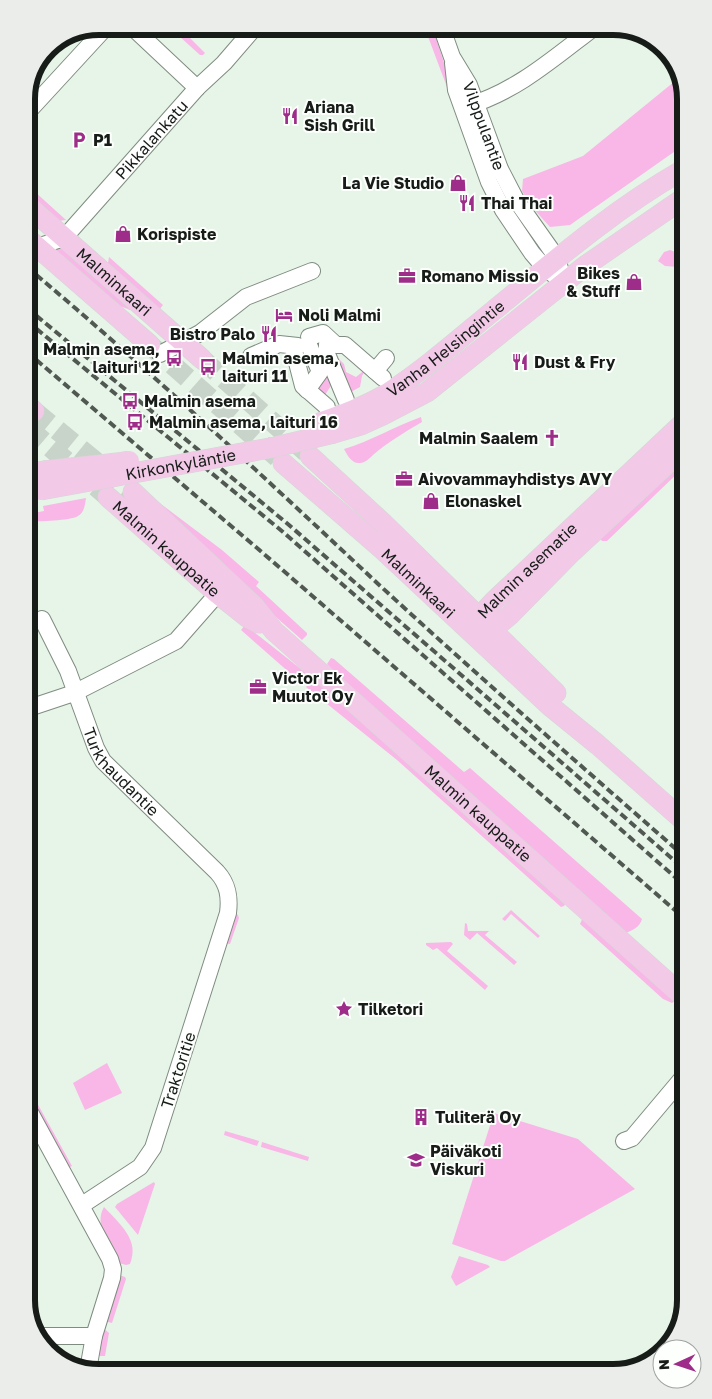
<svg xmlns="http://www.w3.org/2000/svg" width="712" height="1399" font-family="'Golos Text',sans-serif">
  <rect width="100%" height="100%" fill="#e7f5e8"/>
  <g fill="#f8b7e7">
    <path d="M 168,26 L 178,26 L 205,53 L 203,55 L 200,55 Z"/>
    <path d="M 424,26 L 432,26 L 452,87 L 448,88 L 447,87 Z"/>
    <path d="M 680,77 L 681,147 L 570,225 L 550,227 L 531,206 L 522,191 L 523,179 L 583,156 Z"/>
    <path d="M 27,187 L 34,191 L 66,220 L 58,221 L 27,195 Z"/>
    <path d="M 61,246 L 132,308 L 130,310 L 113,303 L 54,251 L 55,248 Z"/>
    <path d="M 670,250 L 675,252 L 678,267 L 665,266 L 658,261 L 664,252 Z"/>
    <path d="M 109,257 L 163,305 L 159,310 L 108,263 Z"/>
    <path d="M 321,347 L 332,384 L 325,395 L 314,387 L 313,348 Z"/>
    <path d="M 331,348 L 337,351 L 337,357 L 344,364 L 346,372 L 356,377 L 366,369 L 362,376 L 360,387 L 347,394 Z"/>
    <path d="M 421,417 L 422,422 C 405,432 388,442 373,455 C 370,458 365,463 360,463 C 352,464 347,455 344,449 C 371,441 395,426 421,417 Z"/>
    <path d="M 682,457 L 682,469 L 607,541 L 602,541 L 599,537 Z"/>
    <path d="M 145,492 L 222,550 L 259,582 L 256,586 L 307,633 L 307,635 L 302,640 L 243,588 Z"/>
    <path d="M 86,498 C 85,505 84,513 78,516 C 70,521 39,521 28,522 L 28,514 L 44,511 L 43,506 Z"/>
    <path d="M 245,625 L 306,673 L 299,681 L 241,630 Z"/>
    <path d="M 331,658 L 334,659 L 464,772 L 470,768 L 642,919 C 640,927 632,931 625,933 L 348,686 L 327,664 Z"/>
    <path d="M 313,679 L 353,712 L 566,903 L 564,906 L 561,907 L 397,760 L 306,687 Z"/>
    <path d="M 511,910 L 540,936 L 538,938 L 511,914 L 505,921 L 502,919 Z"/>
    <path d="M 234,912 L 238,915 L 239,918 L 230,944 L 224,943 Z"/>
    <path d="M 583,917 L 676,1000 L 672,1003 L 663,999 L 580,924 Z"/>
    <path d="M 465,923 L 467,924 L 468,931 L 489,931 L 485,935 L 517,962 L 514,965 L 477,933 L 470,940 L 464,935 Z"/>
    <path d="M 451,942 L 453,944 L 447,951 L 488,986 L 485,990 L 437,948 L 433,950 L 426,945 L 426,943 Z"/>
    <path d="M 107,1063 L 122,1093 L 85,1110 L 73,1083 Z"/>
    <path d="M 31,1092 L 72,1166 L 68,1168 L 31,1102 Z"/>
    <path d="M 494,1113 L 578,1139 L 635,1189 L 505,1261 L 501,1261 L 452,1244 Z"/>
    <path d="M 225,1131 L 259,1141 L 257,1146 L 224,1135 Z"/>
    <path d="M 262,1142 L 309,1157 L 308,1161 L 261,1147 Z"/>
    <path d="M 154,1182 L 155,1184 L 138,1235 L 115,1207 L 117,1204 Z"/>
    <path d="M 104,1207 C 120,1224 140,1240 130,1264 L 126,1265 L 119,1263 C 111,1247 93,1225 104,1207 Z"/>
    <path d="M 459,1256 L 488,1265 L 490,1267 L 456,1286 L 451,1277 Z"/>
    <path d="M 119,1275 L 125,1277 L 126,1279 L 112,1323 L 104,1321 Z"/>
    <path d="M 102,1327 L 109,1333 L 105,1356 L 99,1356 Z"/>
  </g>
  <g fill="none" stroke-linecap="round" stroke-linejoin="round">
    <g stroke="#c8d4c9" stroke-width="20" stroke-dasharray="20 10" stroke-linecap="butt">
      <path d="M 150,345 L 278,458"/>
      <path d="M 202,359 L 307,453"/>
      <path d="M 34,411 L 133,492"/>
      <path d="M 28,428 L 108,497"/>
    </g>
    <g stroke="#7f8c80" stroke-width="18">
      <g id="minor">
        <path d="M 131,26 L 197,88"/>
        <path id="s1" d="M 441,26 L 452,57 L 469,85 L 500,169 L 516,200 L 557,258 L 564,283"/>
        <path d="M 453,63 L 456,90 L 489,182 L 503,210 L 532,253 L 545,268 L 554,275"/>
        <path d="M 467,106 C 516,92 555,57 596,26"/>
        <path d="M 26,114 L 107,26"/>
        <path id="s2" d="M 37,247 L 64,238 L 197,88 L 224,63 L 256,26"/>
        <path d="M 309,337 L 323,333 L 336,345 L 345,345 L 383,378"/>
        <path d="M 327,344 L 327,354 L 346,400"/>
        <path d="M 293,347 L 303,386 L 327,407"/>
        <path d="M 160,354 L 200,333 L 246,297 L 312,271"/>
        <path d="M 251,356 L 279,344 L 298,346"/>
        <path d="M 375,371 L 386,358"/>
        <path d="M 307,390 L 320,372 L 309,345"/>
        <path id="s3" d="M 42,619 L 68,671 L 96,748 L 103,761 L 217,872 C 228,884 230,897 228,913 L 153,1148 L 140,1167 L 82,1205"/>
        <path d="M 29,708 L 74,693 L 176,641 L 226,584"/>
        <path d="M 31,1114 L 110,1259 L 113,1269 L 112,1278 L 94,1336 L 88,1370"/>
        <path d="M 624,1141 L 632,1138 L 685,1075"/>
        <path d="M 38,1336 L 94,1336"/>
      </g>
    </g>
    <g stroke="#d5d6d5" stroke-width="21">
      <g id="major">
        <path id="s4" d="M 27,205 L 202,359"/>
        <path d="M 27,238 L 150,345"/>
        <path d="M 28,406 L 34,411"/>
        <path id="s5" d="M 322,422 C 345,414 367,406 388,393 C 425,369 459,339 493,311 C 553,262 613,210 681,171"/>
        <path d="M 334,433 L 361,425 L 383,415 L 427,392 L 585,266 L 681,200"/>
        <path d="M 310,456 L 383,523 L 556,693"/>
        <path id="s6" d="M 283,463 L 382,549 L 550,706 L 598,745 L 684,821"/>
        <path d="M 28,474 L 44,471"/>
        <path id="s7" d="M 133,492 L 254,606 L 274,631 L 684,997"/>
        <path id="s8" d="M 108,497 L 218,594 L 247,617 L 259,623"/>
        <path id="s9" d="M 477,629 L 479,617 L 494,601 L 682,424"/>
        <path d="M 480,634 L 493,629 L 510,615 L 572,552 L 682,450"/>
      </g>
    </g>
    <use href="#minor" stroke="#fff" stroke-width="16"/>
    <use href="#major" stroke="#f2cae8" stroke-width="20"/>
    <g stroke="#515852" stroke-width="4" stroke-dasharray="8 4" stroke-linecap="butt">
      <path d="M 27,267 C 147,368 262,475 376,582 C 477,675 581,766 684,856"/>
      <path d="M 27,308 L 289,525 L 684,869"/>
      <path d="M 27,321 L 283,532 L 684,885"/>
      <path d="M 27,352 L 264,554 L 684,918"/>
    </g>
    <g stroke="#d5d6d5" stroke-width="21" stroke-linecap="butt">
      <g id="major-bridge">
        <path d="M 44,471 C 72,467 101,466 129,461"/>
        <path id="s10" d="M 41,490 L 275,447 L 334,433"/>
      </g>
    </g>
    <use href="#major-bridge" stroke="#f2cae8" stroke-width="20"/>
  </g>
  <defs>
    <g id="restaurant-bare" transform="scale(1.35)"><path d="M-5-6h1v4h1v-4h1v4h1v-4h1v5L-1.5 .5V6h-2V.5L-5-1ZM5-6V6H3V1.5H1.5Q1.5-4 5-6Z" fill="#9e2d8a" stroke="#fcfffc" stroke-width="2.5" paint-order="stroke"/></g>
    <g id="parking-bare" transform="scale(1.35)"><path d="M-3.5-5.5H1a3.5 3.5 0 0 1 0 7H-1V5.5H-3.5ZM-1-3.4V-.6H.8a1.4 1.4 0 0 0 0-2.8Z" fill="#9e2d8a" stroke="#fcfffc" stroke-width="2.5" paint-order="stroke"/></g>
    <g id="shop-bare" transform="scale(1.35)"><path d="M-5-2.5h2.3a2.7 3.5 0 0 1 5.4 0H5L5.5 6h-11ZM-1.5-2.5h3a1.5 2.3 0 0 0-3 0Z" fill="#9e2d8a" stroke="#fcfffc" stroke-width="2.5" paint-order="stroke"/></g>
    <g id="office-bare" transform="scale(1.35)"><path d="M-6-3h4V-5.5h4V-3h4V5H-6ZM-1-4.5V-3h2v-1.5ZM-6 0V1H6V0Z" fill="#9e2d8a" stroke="#fcfffc" stroke-width="2.5" paint-order="stroke"/></g>
    <g id="hotel-bare" transform="scale(1.35)"><path d="M-6-4.5h1.5V1H6V5H4.5V3h-9V5H-6ZM-4 0a1.8 1.8 0 1 1 3.6 0ZM.5 0V-2.5h3Q6-2.5 6 0Z" fill="#9e2d8a" stroke="#fcfffc" stroke-width="2.5" paint-order="stroke"/></g>
    <g id="bus-bare" transform="scale(1.35)"><path d="M-5-6H5V4H4V6H2V4H-2V6H-4V4H-5ZM-3.5-4V0h7V-4ZM-3.5 1.2v1.5H-2V1.2ZM2 1.2v1.5H3.5V1.2Z" fill="#9e2d8a" stroke="#fcfffc" stroke-width="2.5" paint-order="stroke"/></g>
    <g id="church-bare" transform="scale(1.35)"><path d="M-1.2-6h2.4v3.5h3.3v2.4h-3.3V6h-2.4V-.1h-3.3v-2.4h3.3Z" fill="#9e2d8a" stroke="#fcfffc" stroke-width="2.5" paint-order="stroke"/></g>
    <g id="sight-bare" transform="scale(1.35)"><path d="M0-6L1.8-2.2L6-1.7L2.9 1.2L3.7 5.4L0 3.3L-3.7 5.4L-2.9 1.2L-6-1.7L-1.8-2.2Z" fill="#9e2d8a" stroke="#fcfffc" stroke-width="2.5" paint-order="stroke"/></g>
    <g id="building-bare" transform="scale(1.35)"><path d="M-4-6H4V6H1V3H-1V6H-4ZM-2.5-4.3h1.7v1.8h-1.7ZM.8-4.3h1.7v1.8H.8ZM-2.5-1h1.7V.8h-1.7ZM.8-1h1.7V.8H.8Z" fill="#9e2d8a" stroke="#fcfffc" stroke-width="2.5" paint-order="stroke"/></g>
    <g id="school-bare" transform="scale(1.35)"><path d="M0-5L7-2L0 1L-7-2ZM-4 1L0 2.5L4 1V4Q0 6-4 4Z" fill="#9e2d8a" stroke="#fcfffc" stroke-width="2.5" paint-order="stroke"/></g>
  </defs>
  <g fill-rule="evenodd">
    <use href="#restaurant-bare" x="290" y="116"/>
    <use href="#parking-bare" x="79" y="140"/>
    <use href="#shop-bare" x="458" y="183"/>
    <use href="#restaurant-bare" x="467" y="203"/>
    <use href="#shop-bare" x="123" y="234"/>
    <use href="#office-bare" x="407" y="276"/>
    <use href="#shop-bare" x="634" y="282"/>
    <use href="#hotel-bare" x="284" y="315"/>
    <use href="#restaurant-bare" x="269" y="334"/>
    <use href="#bus-bare" x="174" y="358"/>
    <use href="#restaurant-bare" x="520" y="362"/>
    <use href="#bus-bare" x="208" y="367"/>
    <use href="#bus-bare" x="130" y="401"/>
    <use href="#bus-bare" x="135" y="422"/>
    <use href="#church-bare" x="552" y="438"/>
    <use href="#office-bare" x="404" y="479"/>
    <use href="#shop-bare" x="431" y="501"/>
    <use href="#office-bare" x="258" y="687"/>
    <use href="#sight-bare" x="344" y="1009"/>
    <use href="#building-bare" x="421" y="1117"/>
    <use href="#school-bare" x="416" y="1160"/>
  </g>
  <g text-anchor="middle" stroke-width="4" stroke-linejoin="round" paint-order="stroke">
    <g font-size="16" font-weight="bold" fill="#171c18" stroke="#fcfffc" text-anchor="start">
      <text x="304" y="113">Ariana<tspan x="304" dy="18">Sish Grill</tspan></text>
      <text x="93" y="146">P1</text>
      <text x="444" y="189" text-anchor="end">La Vie Studio</text>
      <text x="481" y="209">Thai Thai</text>
      <text x="137" y="240">Korispiste</text>
      <text x="620" y="279" text-anchor="end">Bikes<tspan x="620" dy="18">&amp; Stuff</tspan></text>
      <text x="421" y="282">Romano Missio</text>
      <text x="298" y="321">Noli Malmi</text>
      <text x="255" y="340" text-anchor="end">Bistro Palo</text>
      <text x="160" y="355" text-anchor="end">Malmin asema,<tspan x="160" dy="18">laituri 12</tspan></text>
      <text x="222" y="364">Malmin asema,<tspan x="222" dy="18">laituri 11</tspan></text>
      <text x="534" y="368">Dust &amp; Fry</text>
      <text x="144" y="407">Malmin asema</text>
      <text x="149" y="428">Malmin asema, laituri 16</text>
      <text x="538" y="444" text-anchor="end">Malmin Saalem</text>
      <text x="418" y="485">Aivovammayhdistys AVY</text>
      <text x="445" y="507">Elonaskel</text>
      <text x="272" y="684">Victor Ek<tspan x="272" dy="18">Muutot Oy</tspan></text>
      <text x="358" y="1015">Tilketori</text>
      <text x="435" y="1123">Tuliterä Oy</text>
      <text x="430" y="1157">Päiväkoti<tspan x="430" dy="18">Viskuri</tspan></text>
    </g>
    <g font-size="16" fill="#171c18" stroke="#fcfffc">
      <text dy="6" stroke="none"><textPath href="#s1" startOffset="109">Vilppulantie</textPath></text>
      <text dy="6" stroke="none"><textPath href="#s2" startOffset="160">Pikkalankatu</textPath></text>
      <text dy="6" stroke="none"><textPath href="#s4" startOffset="116">Malminkaari</textPath></text>
      <text dy="6" stroke="none"><textPath href="#s5" startOffset="145">Vanha Helsingintie</textPath></text>
      <text dy="6" stroke="none"><textPath href="#s10" startOffset="142">Kirkonkyläntie</textPath></text>
      <text dy="6" stroke="none"><textPath href="#s8" startOffset="78">Malmin kauppatie</textPath></text>
      <text dy="6" stroke="none"><textPath href="#s9" startOffset="79">Malmin asematie</textPath></text>
      <text dy="6" stroke="none"><textPath href="#s6" startOffset="181">Malminkaari</textPath></text>
      <text dy="6" stroke="none"><textPath href="#s3" startOffset="174">Turkhaudantie</textPath></text>
      <text dy="6" stroke="none"><textPath href="#s7" startOffset="472">Malmin kauppatie</textPath></text>
      <text transform="translate(178 1070) rotate(-72)" y="6">Traktoritie</text>
    </g>
  </g>
  <path d="M0 0H712V1399H0ZM99 35H613A64 64 0 0 1 677 99V1300A64 64 0 0 1 613 1364H99A64 64 0 0 1 35 1300V99A64 64 0 0 1 99 35Z" fill="#eaedea" fill-rule="evenodd"/>
  <path fill="none" stroke="#171c18" stroke-width="6" d="M99 35H613A64 64 0 0 1 677 99V1300A64 64 0 0 1 613 1364H99A64 64 0 0 1 35 1300V99A64 64 0 0 1 99 35Z"/>
  <g transform="translate(677 1364) rotate(267)"><circle r="24" fill="#fcfffc" stroke="#a0a4a1"/>
  <path d="M0-4L9 19L0 12L-9 19Z" fill="#9e2d8a"/>
  <text y="-8" font-size="14" font-weight="bold" text-anchor="middle" fill="#171c18">N</text>
  </g>
</svg>
